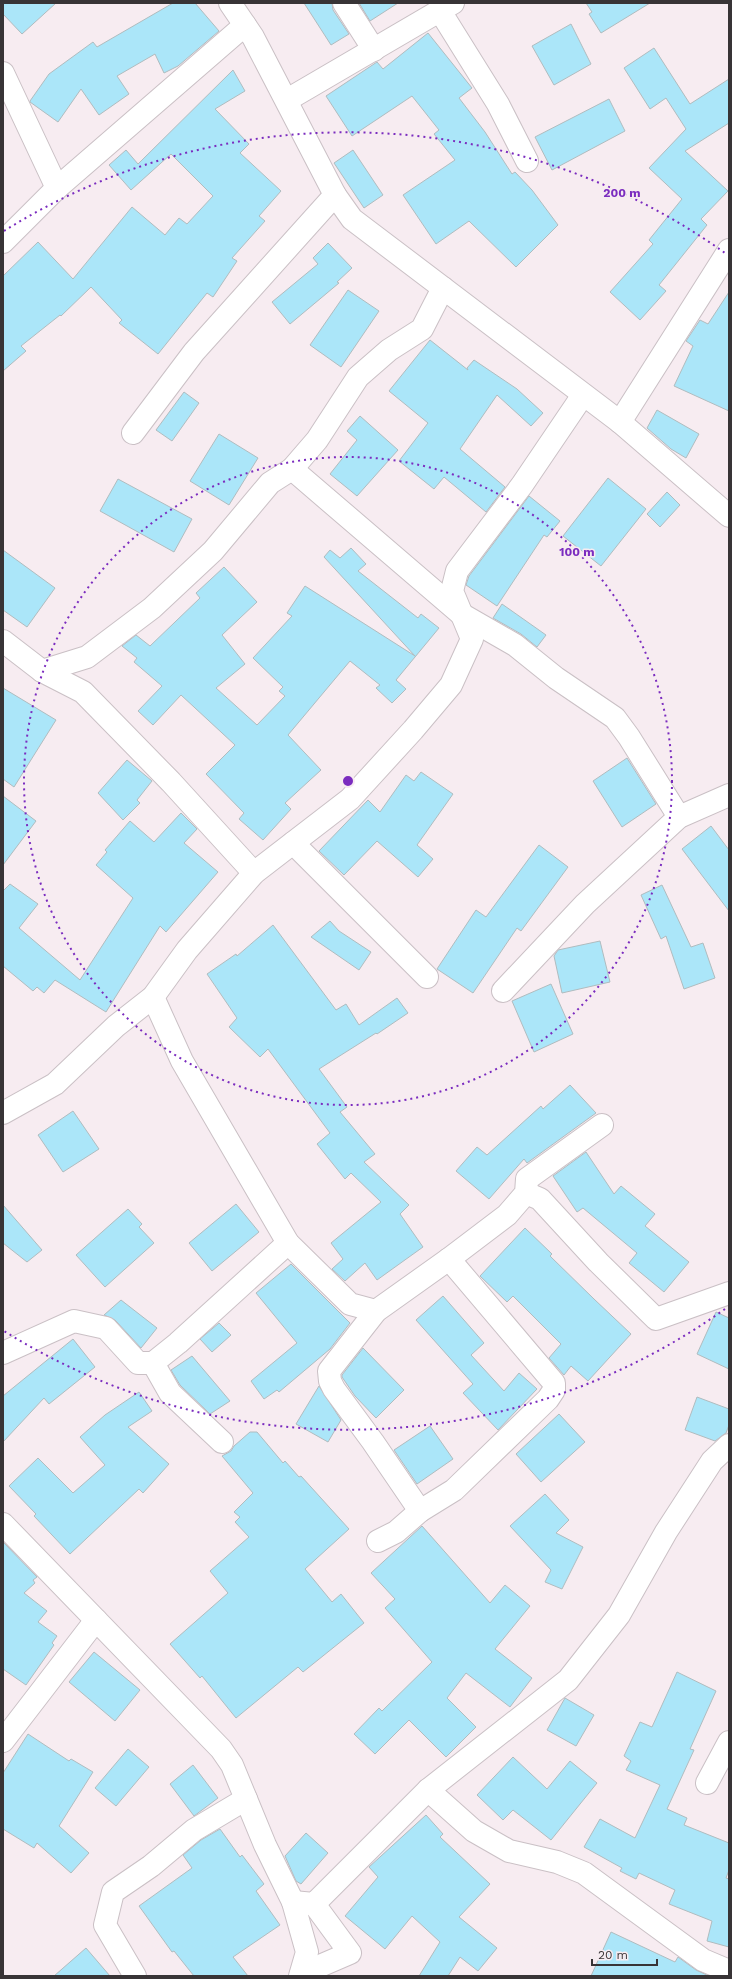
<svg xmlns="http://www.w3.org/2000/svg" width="732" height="1979" font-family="'Work Sans',sans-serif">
  <rect width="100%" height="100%" fill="#f7ecf1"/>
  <g fill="#abe6f9" stroke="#b0bcbf">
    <path d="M 3,3 L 56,3 L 22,34 L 3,14 Z"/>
    <path d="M 173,3 L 195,3 L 219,31 L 178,66 L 164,73 L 155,54 L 117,76 L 129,94 L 99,115 L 81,89 L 58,122 L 30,102 L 30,101 L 49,74 L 93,42 L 97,47 Z"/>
    <path d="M 304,3 L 332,3 L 333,10 L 349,34 L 331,45 Z"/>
    <path d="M 359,3 L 398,3 L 370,21 Z"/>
    <path d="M 586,3 L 650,3 L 601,33 L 589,14 L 592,12 Z"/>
    <path d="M 571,24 L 591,64 L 554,85 L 532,46 Z"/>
    <path d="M 428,33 L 472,88 L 459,98 L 485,132 L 512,174 L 515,172 L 532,190 L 558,225 L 516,267 L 469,221 L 436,244 L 403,195 L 455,160 L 434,134 L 439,130 L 412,96 L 352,136 L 326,96 L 377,62 L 383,69 Z"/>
    <path d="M 654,48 L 690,104 L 729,79 L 729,123 L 685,151 L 728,191 L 701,219 L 707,225 L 659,285 L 666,291 L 640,320 L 610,292 L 653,244 L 649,240 L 682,199 L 649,168 L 686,129 L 666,98 L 650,109 L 624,68 Z"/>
    <path d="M 233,70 L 245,91 L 215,109 L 249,144 L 240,153 L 281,191 L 259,216 L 265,221 L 232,258 L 237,261 L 213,297 L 207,293 L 158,354 L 119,323 L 122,320 L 91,287 L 61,316 L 60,315 L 21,346 L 26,351 L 3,371 L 3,276 L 38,242 L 73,279 L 132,207 L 165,235 L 179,218 L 187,224 L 213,196 L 171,154 L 131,190 L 109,165 L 126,150 L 138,164 Z"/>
    <path d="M 609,99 L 625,131 L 552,170 L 535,137 Z"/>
    <path d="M 353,150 L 383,195 L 364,208 L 334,163 Z"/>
    <path d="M 328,243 L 352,268 L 337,282 L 339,283 L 290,324 L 272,302 L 318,264 L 313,258 Z"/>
    <path d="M 348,290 L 379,311 L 341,367 L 310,345 Z"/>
    <path d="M 729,292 L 729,411 L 674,386 L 693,346 L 686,341 L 700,320 L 708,324 Z"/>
    <path d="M 430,340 L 468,370 L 467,368 L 474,360 L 517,389 L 543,413 L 531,426 L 497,395 L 460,449 L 505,487 L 486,512 L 444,477 L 434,489 L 399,461 L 428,423 L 389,391 Z"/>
    <path d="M 184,392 L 199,403 L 172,441 L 156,430 Z"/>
    <path d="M 657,410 L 699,434 L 686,458 L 671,449 L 647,428 Z"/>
    <path d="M 360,416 L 398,450 L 357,496 L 330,474 L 357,440 L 347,431 Z"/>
    <path d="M 219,434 L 258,458 L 229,505 L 190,481 Z"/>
    <path d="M 608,478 L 646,509 L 601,566 L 563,536 Z"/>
    <path d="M 118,479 L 192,519 L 174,552 L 100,511 Z"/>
    <path d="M 667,492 L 680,505 L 660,527 L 647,514 Z"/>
    <path d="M 529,496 L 560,521 L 547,537 L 544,535 L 497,606 L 466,585 L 469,576 Z"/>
    <path d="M 351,548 L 366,564 L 358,571 L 418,618 L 421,614 L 439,628 L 396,680 L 406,689 L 392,703 L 376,688 L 380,685 L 350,661 L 288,735 L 321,770 L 285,803 L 291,809 L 263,840 L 239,819 L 244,813 L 206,774 L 235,745 L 181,695 L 153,725 L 138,711 L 162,686 L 134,662 L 137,658 L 122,646 L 136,635 L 150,646 L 200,598 L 196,593 L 224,567 L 257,602 L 222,635 L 245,664 L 216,688 L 257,725 L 285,696 L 279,691 L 283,687 L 253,658 L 292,616 L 287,613 L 305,586 L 415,656 L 324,557 L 330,550 L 340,558 Z"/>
    <path d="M 3,550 L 55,588 L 27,627 L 3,610 Z"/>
    <path d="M 502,604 L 546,635 L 537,647 L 521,634 L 493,618 Z"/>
    <path d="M 3,688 L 56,720 L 14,787 L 3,779 Z"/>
    <path d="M 627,758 L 656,804 L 622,827 L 593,781 Z"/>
    <path d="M 127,760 L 152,781 L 137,800 L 140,803 L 123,820 L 98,793 Z"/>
    <path d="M 421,772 L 453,794 L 417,845 L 433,859 L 418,877 L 377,841 L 344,875 L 319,851 L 368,800 L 380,812 L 406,775 L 414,781 Z"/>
    <path d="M 3,796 L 36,821 L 3,865 Z"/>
    <path d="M 181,813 L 197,829 L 184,843 L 218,872 L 166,932 L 160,926 L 106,1012 L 55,980 L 44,993 L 37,987 L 33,991 L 3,966 L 3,891 L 10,884 L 38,904 L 19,928 L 80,980 L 133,898 L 96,865 L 107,852 L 105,850 L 130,821 L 154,842 Z"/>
    <path d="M 711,826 L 729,850 L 729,911 L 682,849 Z"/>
    <path d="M 539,845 L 568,867 L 521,931 L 517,928 L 473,993 L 437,969 L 476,910 L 486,917 Z"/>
    <path d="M 662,885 L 691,947 L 703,943 L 715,978 L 684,989 L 666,936 L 661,939 L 641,895 Z"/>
    <path d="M 330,921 L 339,931 L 371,952 L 359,970 L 311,937 Z"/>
    <path d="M 273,925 L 336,1010 L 346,1004 L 359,1025 L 397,998 L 408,1013 L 377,1034 L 376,1033 L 319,1069 L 347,1107 L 340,1112 L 375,1154 L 364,1162 L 409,1205 L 400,1214 L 423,1247 L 377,1280 L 365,1263 L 345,1281 L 332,1269 L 343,1259 L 331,1243 L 381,1202 L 351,1173 L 345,1179 L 317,1144 L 330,1133 L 268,1049 L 260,1057 L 229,1027 L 237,1018 L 207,974 L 236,954 L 237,956 Z"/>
    <path d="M 600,941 L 610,982 L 562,993 L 554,956 L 558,950 Z"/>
    <path d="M 551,984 L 573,1034 L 534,1052 L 512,1001 Z"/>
    <path d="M 570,1085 L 596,1113 L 527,1163 L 524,1159 L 489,1199 L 456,1171 L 477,1147 L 487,1155 L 541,1106 L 543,1109 Z"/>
    <path d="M 73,1111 L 99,1149 L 63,1172 L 38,1135 Z"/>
    <path d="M 586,1152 L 614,1194 L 621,1186 L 655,1214 L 645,1226 L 689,1262 L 664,1292 L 629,1263 L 637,1253 L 583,1208 L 577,1212 L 553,1176 Z"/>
    <path d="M 236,1204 L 259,1232 L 212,1271 L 189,1243 Z"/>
    <path d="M 3,1205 L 42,1250 L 27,1262 L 3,1243 Z"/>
    <path d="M 128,1209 L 142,1224 L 139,1227 L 154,1243 L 105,1287 L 76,1255 Z"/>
    <path d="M 525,1228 L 552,1254 L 550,1256 L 594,1299 L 631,1334 L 588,1381 L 571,1366 L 564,1375 L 549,1358 L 561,1344 L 513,1296 L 507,1302 L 480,1276 Z"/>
    <path d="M 291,1264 L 350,1323 L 330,1349 L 279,1392 L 277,1390 L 264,1399 L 251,1381 L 297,1343 L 256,1293 Z"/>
    <path d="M 443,1296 L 484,1343 L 471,1355 L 504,1391 L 519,1373 L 537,1389 L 498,1430 L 463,1393 L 473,1384 L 416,1320 Z"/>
    <path d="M 121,1300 L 157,1328 L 141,1348 L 115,1320 L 104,1315 Z"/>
    <path d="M 716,1312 L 729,1318 L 729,1369 L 697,1354 Z"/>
    <path d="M 219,1323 L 231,1335 L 212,1352 L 200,1339 Z"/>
    <path d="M 73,1339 L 95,1367 L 49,1404 L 44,1398 L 3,1442 L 3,1396 Z"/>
    <path d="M 363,1348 L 404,1390 L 376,1418 L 355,1396 L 342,1377 L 342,1375 Z"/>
    <path d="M 192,1356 L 230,1401 L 210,1414 L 180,1385 L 171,1370 Z"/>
    <path d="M 319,1386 L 341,1420 L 328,1442 L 296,1424 Z"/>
    <path d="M 139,1392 L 152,1411 L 128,1427 L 169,1464 L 143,1493 L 139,1489 L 70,1554 L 34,1516 L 36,1514 L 9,1486 L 38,1458 L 73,1493 L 105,1465 L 80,1437 L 105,1415 Z"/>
    <path d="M 697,1397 L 729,1409 L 729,1425 L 726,1433 L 715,1441 L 685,1430 Z"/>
    <path d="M 559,1414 L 585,1442 L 541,1482 L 516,1454 Z"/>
    <path d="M 430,1426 L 453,1459 L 417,1484 L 394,1450 Z"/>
    <path d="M 250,1432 L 257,1432 L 283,1463 L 285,1461 L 299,1477 L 301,1476 L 349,1529 L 305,1569 L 332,1602 L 341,1594 L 364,1623 L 303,1672 L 298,1667 L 236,1718 L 202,1676 L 200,1678 L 170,1644 L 228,1593 L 210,1571 L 249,1537 L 235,1522 L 240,1517 L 234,1512 L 253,1493 L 222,1456 L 231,1451 L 234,1446 Z"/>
    <path d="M 545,1494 L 569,1520 L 556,1533 L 583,1547 L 562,1589 L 545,1582 L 551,1570 L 510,1526 Z"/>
    <path d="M 422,1526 L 490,1603 L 505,1585 L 530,1606 L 495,1649 L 532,1678 L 510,1707 L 466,1673 L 447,1698 L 476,1727 L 446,1757 L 409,1720 L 375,1754 L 354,1734 L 379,1708 L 382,1711 L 432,1662 L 385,1608 L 395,1599 L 371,1573 Z"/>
    <path d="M 3,1542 L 37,1577 L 33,1580 L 35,1583 L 24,1593 L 47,1611 L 38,1622 L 57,1636 L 52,1643 L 54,1645 L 26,1685 L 3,1669 Z"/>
    <path d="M 94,1652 L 140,1690 L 115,1721 L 69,1682 Z"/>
    <path d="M 677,1672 L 716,1691 L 690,1749 L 694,1750 L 667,1809 L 687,1818 L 684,1825 L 729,1843 L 729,1870 L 726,1878 L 729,1879 L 729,1947 L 707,1941 L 712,1921 L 669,1904 L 675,1890 L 639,1873 L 636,1879 L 620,1871 L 622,1868 L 584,1847 L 600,1819 L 635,1838 L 660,1785 L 626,1770 L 631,1761 L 624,1756 L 640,1722 L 652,1727 Z"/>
    <path d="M 565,1698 L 594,1715 L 576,1746 L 547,1730 Z"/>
    <path d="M 28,1734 L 69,1761 L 71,1759 L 93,1772 L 59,1826 L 89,1853 L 71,1873 L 37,1843 L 34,1848 L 3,1829 L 3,1773 Z"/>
    <path d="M 128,1749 L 149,1767 L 116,1806 L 95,1788 Z"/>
    <path d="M 513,1757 L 547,1789 L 570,1761 L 597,1783 L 551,1840 L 513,1810 L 503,1820 L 477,1795 Z"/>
    <path d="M 193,1765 L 218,1798 L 194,1816 L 170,1784 Z"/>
    <path d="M 426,1815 L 443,1834 L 440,1837 L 490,1884 L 459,1917 L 497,1948 L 478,1971 L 460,1957 L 448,1976 L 419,1976 L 440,1942 L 412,1916 L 385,1949 L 345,1916 L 378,1877 L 369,1867 Z"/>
    <path d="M 220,1829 L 240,1857 L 242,1855 L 264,1884 L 256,1891 L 280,1925 L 233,1957 L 248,1976 L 194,1976 L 174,1951 L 172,1952 L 139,1906 L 192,1868 L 183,1855 L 201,1840 Z"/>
    <path d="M 306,1833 L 328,1853 L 301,1884 L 296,1881 L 285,1856 Z"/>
    <path d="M 611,1932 L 675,1962 L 678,1957 L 696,1970 L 709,1976 L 591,1976 Z"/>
    <path d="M 86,1948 L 110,1976 L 54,1976 Z"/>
  </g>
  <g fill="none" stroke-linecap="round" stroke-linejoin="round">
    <g stroke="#cac0c5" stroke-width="24">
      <g id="minor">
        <path d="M 230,3 L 253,37 L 335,195 L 352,219 L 620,422 L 729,516"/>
        <path d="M 344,3 L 374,50"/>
        <path d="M 440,11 L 498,104 L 527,161"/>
        <path d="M 3,73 L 57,188"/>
        <path d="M 287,100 L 453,3"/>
        <path d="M 3,242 L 57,188 L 245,25"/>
        <path d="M 620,422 L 729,250"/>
        <path d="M 133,433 L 194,352 L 335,195"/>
        <path d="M 292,469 L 461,614 L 515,645 L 556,678 L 615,718 L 629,737 L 679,817"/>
        <path d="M 3,641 L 42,671 L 83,692 L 171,782 L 254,873"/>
        <path d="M 42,671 L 87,657 L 152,608 L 213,551 L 270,483 L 292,469 L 317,440 L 358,377 L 389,350 L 422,329 L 443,288"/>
        <path d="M 293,843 L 427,977"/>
        <path d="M 503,991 L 585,904 L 679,817 L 729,795"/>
        <path d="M 153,997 L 182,1061 L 288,1243 L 350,1304 L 376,1311"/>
        <path d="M 3,1113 L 55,1084 L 116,1026 L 153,997 L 187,950 L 254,873 L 350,799 L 413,730 L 451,685 L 472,639 L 452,591 L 457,571 L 522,485 L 583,395"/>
        <path d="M 526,1193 L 540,1199 L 598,1262 L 656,1319 L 729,1293"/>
        <path d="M 3,1353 L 74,1321 L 106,1328 L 138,1363 L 153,1363 L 178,1343 L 288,1243"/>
        <path d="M 153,1363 L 170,1393 L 222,1442"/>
        <path d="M 420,1511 L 373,1442 L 334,1389 L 330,1381 L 329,1371 L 376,1311 L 449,1259 L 507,1215 L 526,1193 L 527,1179 L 602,1125"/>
        <path d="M 3,1524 L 221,1749 L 232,1765 L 265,1845 L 293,1902"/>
        <path d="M 378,1541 L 396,1532 L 420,1511 L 454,1490 L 548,1399 L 554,1390 L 554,1383 L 449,1259"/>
        <path d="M 3,1741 L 96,1620"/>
        <path d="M 707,1783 L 729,1742"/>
        <path d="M 428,1790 L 474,1831 L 509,1851 L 557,1862 L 584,1873 L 703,1960 L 729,1971"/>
        <path d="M 301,1974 L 350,1953 L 314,1904"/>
        <path d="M 135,1976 L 105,1925 L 113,1892 L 151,1866 L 194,1830 L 246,1799"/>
        <path d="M 300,1976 L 307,1952 L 293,1902 L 314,1904 L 428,1790 L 568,1680 L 619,1615 L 666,1532 L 712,1461 L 729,1445"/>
      </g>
    </g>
    <use href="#minor" stroke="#fff" stroke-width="22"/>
  </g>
  <g fill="none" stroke="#7b2cbf" stroke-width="2" stroke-dasharray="2 4">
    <circle cx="348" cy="781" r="324"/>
    <path d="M725 1309A649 649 0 0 1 4 1331M4 231A649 649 0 0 1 725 253"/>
  </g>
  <circle cx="348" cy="781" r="6" fill="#7b2cbf" stroke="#f7ecf1" stroke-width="2"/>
  <g font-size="12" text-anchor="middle" font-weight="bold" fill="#7b2cbf" stroke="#f7ecf1" stroke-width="3" stroke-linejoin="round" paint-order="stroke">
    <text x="622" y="197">200 m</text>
    <text x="577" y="556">100 m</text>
  </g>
  <rect width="732" height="1979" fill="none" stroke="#383436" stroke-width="8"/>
  <path d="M592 1959v6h65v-6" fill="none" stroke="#383436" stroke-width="2"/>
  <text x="598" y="1959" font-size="12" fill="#383436" stroke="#f7ecf1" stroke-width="3" paint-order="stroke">20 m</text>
</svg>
